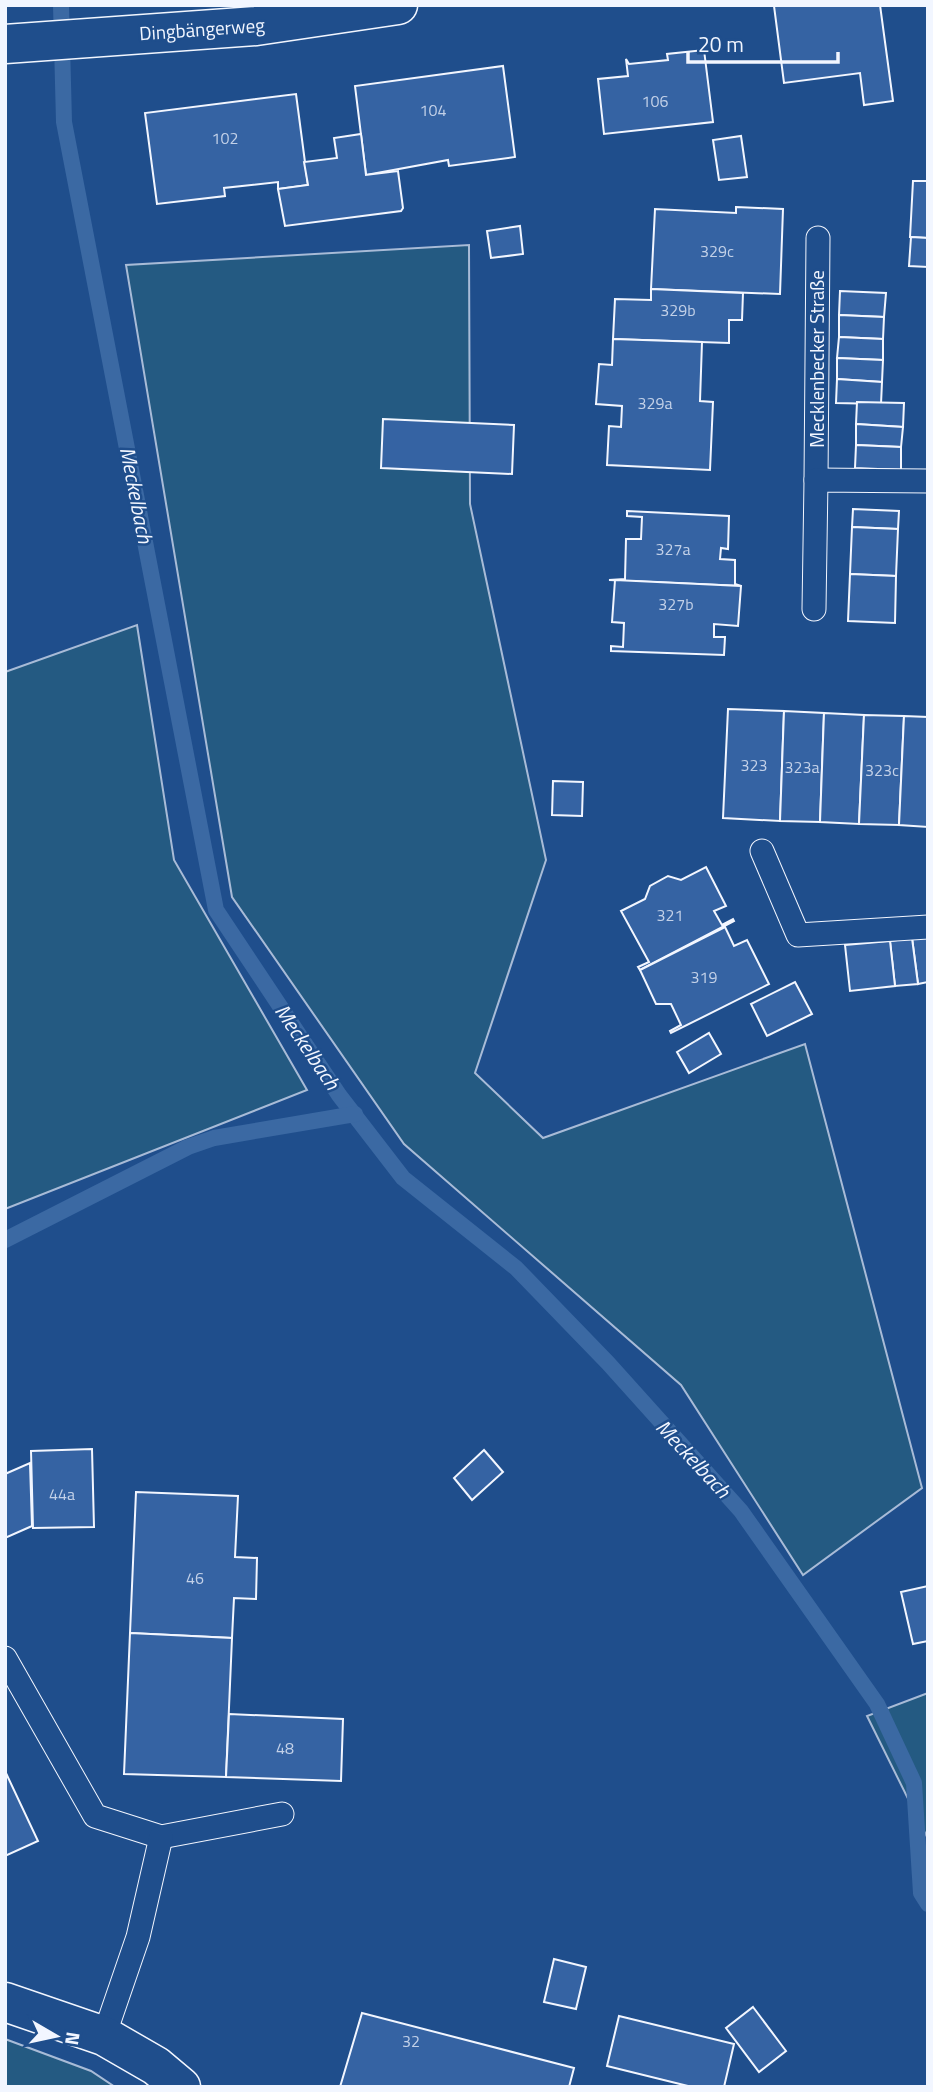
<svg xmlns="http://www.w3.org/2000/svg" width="933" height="2092" font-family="'Titillium Web',sans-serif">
  <rect width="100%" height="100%" fill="#1f4e8c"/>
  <g fill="#245a82" stroke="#a8bbd7" stroke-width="2">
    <path d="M 469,245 L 470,504 L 546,860 L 475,1073 L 543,1138 L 805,1044 L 922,1488 L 803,1575 L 681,1385 L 404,1144 L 232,897 L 126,265 Z"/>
    <path d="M 137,625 L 174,860 L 307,1090 L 5,1209 L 5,672 Z"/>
    <path d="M 928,1693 L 928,1839 L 867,1716 Z"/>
    <path d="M 5,2039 L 91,2071 L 115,2087 L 5,2087 Z"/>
  </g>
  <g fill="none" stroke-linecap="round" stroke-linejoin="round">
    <g stroke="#3b69a3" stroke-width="16">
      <path d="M 61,5 L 64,122 L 216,910 L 339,1095 L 403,1178 L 516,1268 L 608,1363 L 741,1511 L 877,1704 L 914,1783 L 921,1893 L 928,1904"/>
      <path d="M 5,1240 L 188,1147 L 214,1138 L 355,1114"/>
    </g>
  </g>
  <g fill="#3563a3" stroke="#f2f6ff" stroke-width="2">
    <path d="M 880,5 L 893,101 L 864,105 L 860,73 L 784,83 L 774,6 Z"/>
    <path d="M 704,50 L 713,122 L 604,134 L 598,79 L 628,76 L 626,59 L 629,64 L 668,60 L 667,54 Z"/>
    <path d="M 503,66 L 515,157 L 449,166 L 448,160 L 366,175 L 355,86 Z"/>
    <path d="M 296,94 L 308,185 L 278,189 L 278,182 L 224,188 L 225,196 L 157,204 L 145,113 Z"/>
    <path d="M 361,134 L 366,175 L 398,171 L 403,208 L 401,211 L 285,226 L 278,189 L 308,185 L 304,162 L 337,158 L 334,138 Z"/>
    <path d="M 741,136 L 747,177 L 719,180 L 713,140 Z"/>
    <path d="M 913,181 L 928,181 L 928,238 L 910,237 Z"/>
    <path d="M 736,207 L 783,209 L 780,294 L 651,289 L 655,209 L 736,213 Z"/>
    <path d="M 520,226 L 523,254 L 491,258 L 487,231 Z"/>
    <path d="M 911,237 L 928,238 L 928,267 L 909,266 Z"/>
    <path d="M 651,289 L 743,293 L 742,320 L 729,320 L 729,343 L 613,339 L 615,299 L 651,300 Z"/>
    <path d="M 840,291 L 886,293 L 884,317 L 839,315 Z"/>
    <path d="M 839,315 L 884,317 L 883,339 L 839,337 Z"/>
    <path d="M 839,337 L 883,339 L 883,360 L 837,358 Z"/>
    <path d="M 613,339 L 702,342 L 700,401 L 713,402 L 710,470 L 607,465 L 609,426 L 621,427 L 622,406 L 596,404 L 599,364 L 612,365 Z"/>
    <path d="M 837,358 L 883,360 L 882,382 L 837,379 Z"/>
    <path d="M 837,379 L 882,382 L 881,404 L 836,403 Z"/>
    <path d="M 857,402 L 904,403 L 903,427 L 856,424 Z"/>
    <path d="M 383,419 L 514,425 L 512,474 L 381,468 Z"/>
    <path d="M 856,424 L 903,427 L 901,447 L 856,445 Z"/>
    <path d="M 856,445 L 901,447 L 901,470 L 855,468 Z"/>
    <path d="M 853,509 L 899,511 L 898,529 L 852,527 Z"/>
    <path d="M 627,511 L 729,516 L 728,549 L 721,548 L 720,559 L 735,560 L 735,584 L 741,586 L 609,580 L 625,579 L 626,539 L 641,539 L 642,517 L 627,516 Z"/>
    <path d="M 852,527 L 898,529 L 896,576 L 850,574 Z"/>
    <path d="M 850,574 L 896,576 L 895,623 L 848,621 Z"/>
    <path d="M 615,580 L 741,586 L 738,626 L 714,624 L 714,637 L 725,637 L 724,655 L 611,651 L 611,646 L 623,647 L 624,623 L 612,622 Z"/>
    <path d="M 728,709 L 784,711 L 780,821 L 723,818 Z"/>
    <path d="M 784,711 L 824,713 L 820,822 L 780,821 Z"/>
    <path d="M 824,713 L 864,715 L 859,824 L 820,822 Z"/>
    <path d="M 864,715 L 904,716 L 899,825 L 859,824 Z"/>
    <path d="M 904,716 L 928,717 L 928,827 L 899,825 Z"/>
    <path d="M 553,781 L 583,782 L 582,816 L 552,815 Z"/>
    <path d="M 706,867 L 726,906 L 714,911 L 722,925 L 733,919 L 734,921 L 640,970 L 638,967 L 649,962 L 621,911 L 645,899 L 650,886 L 668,876 L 681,880 Z"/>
    <path d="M 725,927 L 734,946 L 747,940 L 769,984 L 671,1033 L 670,1031 L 681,1025 L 671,1004 L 656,1004 L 640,970 Z"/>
    <path d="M 928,936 L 928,982 L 918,984 L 912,938 Z"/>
    <path d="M 912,938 L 918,984 L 895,986 L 890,941 Z"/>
    <path d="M 890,941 L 895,986 L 850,991 L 845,945 Z"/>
    <path d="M 795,982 L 812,1014 L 767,1036 L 751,1004 Z"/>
    <path d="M 709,1033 L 721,1054 L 689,1073 L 677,1052 Z"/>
    <path d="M 92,1449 L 94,1527 L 33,1528 L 31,1451 Z"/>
    <path d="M 484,1450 L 503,1472 L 472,1500 L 454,1478 Z"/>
    <path d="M 30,1463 L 32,1526 L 5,1538 L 5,1474 Z"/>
    <path d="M 136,1492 L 238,1496 L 235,1557 L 257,1558 L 256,1599 L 234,1598 L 232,1638 L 130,1633 Z"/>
    <path d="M 928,1586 L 928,1641 L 913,1644 L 901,1592 Z"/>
    <path d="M 130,1633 L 232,1638 L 226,1777 L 124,1774 Z"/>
    <path d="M 229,1714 L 343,1719 L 341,1781 L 226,1777 Z"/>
    <path d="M 5,1771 L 38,1841 L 5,1856 Z"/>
    <path d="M 554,1959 L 586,1967 L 576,2009 L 544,2002 Z"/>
    <path d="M 753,2007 L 786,2051 L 759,2072 L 726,2028 Z"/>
    <path d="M 362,2013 L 574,2068 L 569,2087 L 340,2087 Z"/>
    <path d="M 619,2016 L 734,2044 L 724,2087 L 692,2087 L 607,2066 Z"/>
  </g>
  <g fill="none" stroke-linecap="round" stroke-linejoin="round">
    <g stroke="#f2f6ff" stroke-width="25">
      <g id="lane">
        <path d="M 816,480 L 818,238"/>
        <path d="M 814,609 L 816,480 L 928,481"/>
        <path d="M 762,851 L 798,935 L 928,927"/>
        <path d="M 5,1658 L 95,1816 L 161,1837 L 282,1814"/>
        <path d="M 104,2036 L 138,1937 L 161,1837"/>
      </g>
    </g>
    <g stroke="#f2f6ff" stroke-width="41">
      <path id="street" d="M 5,2002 L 104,2036 L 156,2066 L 181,2087"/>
    </g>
    <g stroke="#f2f6ff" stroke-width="41">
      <path id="secondary" d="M 5,44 L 256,26 L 398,5"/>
    </g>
    <use href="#lane" stroke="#1f4e8c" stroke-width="23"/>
    <use href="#street" stroke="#1f4e8c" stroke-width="38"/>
    <use href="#secondary" stroke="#1f4e8c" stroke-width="38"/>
  </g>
  <g text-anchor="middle" stroke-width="5" stroke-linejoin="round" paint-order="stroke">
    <g font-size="16" fill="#c3d1e8">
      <text x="655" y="107">106</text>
      <text x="433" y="116">104</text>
      <text x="225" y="144">102</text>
      <text x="717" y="257">329c</text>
      <text x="678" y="316">329b</text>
      <text x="655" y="409">329a</text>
      <text x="673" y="555">327a</text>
      <text x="676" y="610">327b</text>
      <text x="754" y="771">323</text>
      <text x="802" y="773">323a</text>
      <text x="882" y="776">323c</text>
      <text x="670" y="921">321</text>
      <text x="704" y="983">319</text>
      <text x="62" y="1500">44a</text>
      <text x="195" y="1584">46</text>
      <text x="285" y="1754">48</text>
      <text x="411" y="2047">32</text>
    </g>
    <g font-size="19" fill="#f2f6ff" stroke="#1f4e8c">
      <text transform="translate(202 29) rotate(-4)" y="7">Dingbängerweg</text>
      <text transform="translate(817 359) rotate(-90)" y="7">Mecklenbecker Straße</text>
    </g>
    <g font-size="21" font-style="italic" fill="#f2f6ff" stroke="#1f4e8c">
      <text transform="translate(136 495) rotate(79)" y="7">Meckelbach</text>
      <text transform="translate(307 1047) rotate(56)" y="7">Meckelbach</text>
      <text transform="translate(693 1459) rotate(47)" y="7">Meckelbach</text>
    </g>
  </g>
  <rect width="933" height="2092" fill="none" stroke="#f2f6ff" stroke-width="14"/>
  <g transform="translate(56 2036) rotate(99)" stroke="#1f4e8c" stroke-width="5" paint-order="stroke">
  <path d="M0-5L12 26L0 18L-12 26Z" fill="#f2f6ff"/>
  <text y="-10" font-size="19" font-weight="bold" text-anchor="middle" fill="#f2f6ff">N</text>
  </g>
  <path d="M688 52v10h150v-10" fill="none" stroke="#f2f6ff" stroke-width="3.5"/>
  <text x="698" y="52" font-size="21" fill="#f2f6ff" stroke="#1f4e8c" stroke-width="5" paint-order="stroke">20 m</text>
</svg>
